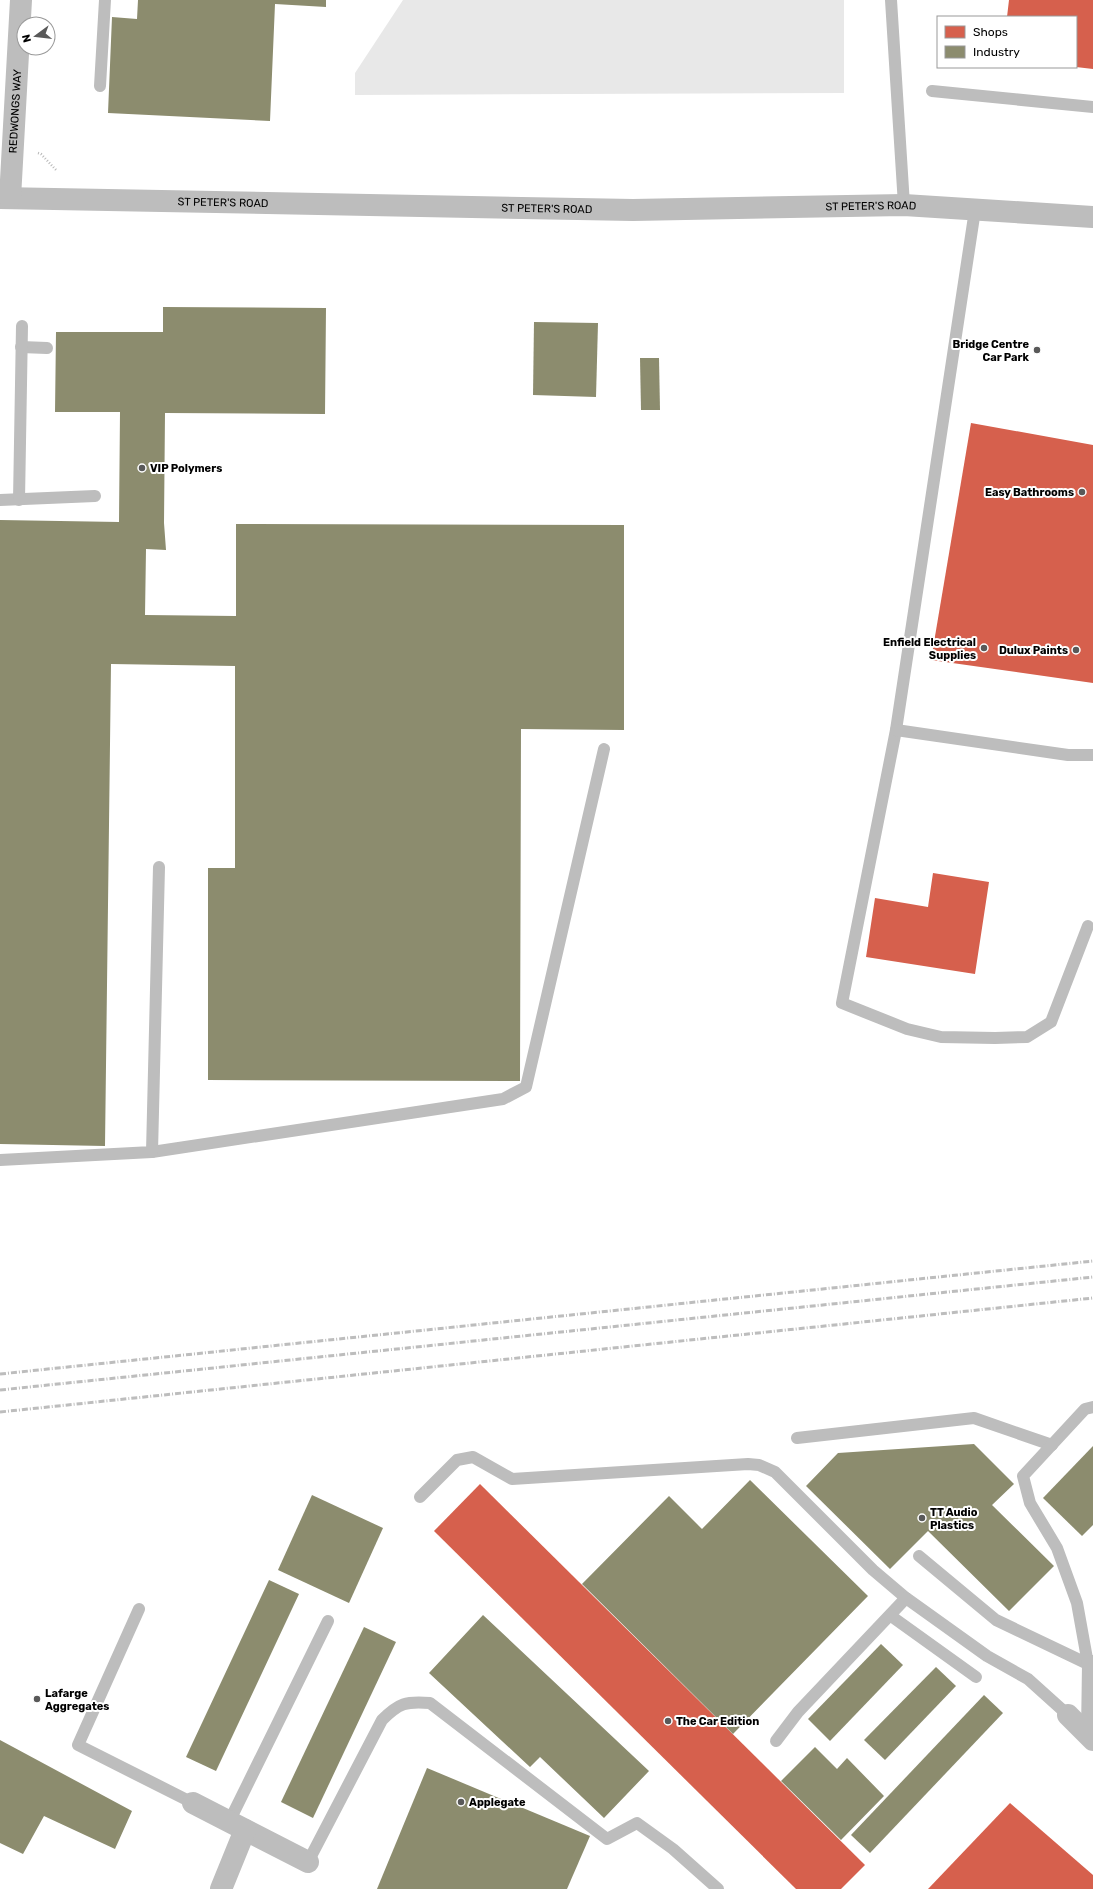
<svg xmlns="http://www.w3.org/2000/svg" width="1093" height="1889" font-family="Rubik,sans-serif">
  <rect width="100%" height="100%" fill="#fff"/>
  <path fill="#e8e8e8" d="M 403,0 L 844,0 L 844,93 L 355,95 L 355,73 Z"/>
  <g fill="#d6604d">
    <path d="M 1009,0 L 1093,0 L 1093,69 L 1076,67 L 1076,17 L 1007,17 Z"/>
    <path d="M 971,423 L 1093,445 L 1093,683 L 931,660 Z"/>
    <path d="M 933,873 L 989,882 L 975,974 L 866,957 L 875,898 L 928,907 Z"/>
    <path d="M 480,1484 L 865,1865 L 841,1889 L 796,1889 L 434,1531 Z"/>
    <path d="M 1010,1803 L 1093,1875 L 1093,1889 L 928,1889 Z"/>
  </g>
  <g fill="#8c8c6e">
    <path d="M 138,0 L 326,0 L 326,7 L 275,4 L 270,121 L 108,113 L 112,17 L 137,19 Z"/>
    <path d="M 163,307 L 326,308 L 325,414 L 165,413 L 164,523 L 166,550 L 146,549 L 145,615 L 236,616 L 236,524 L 624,525 L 624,730 L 521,729 L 520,1081 L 208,1080 L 208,868 L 235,868 L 235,666 L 111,664 L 105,1146 L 0,1144 L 0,520 L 119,522 L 120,412 L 55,412 L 56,332 L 163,332 Z"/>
    <path d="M 534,322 L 598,323 L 596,397 L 533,395 Z"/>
    <path d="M 640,358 L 659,358 L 660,410 L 641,410 Z"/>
    <path d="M 974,1444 L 1014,1484 L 992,1505 L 1054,1566 L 1009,1611 L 928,1531 L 890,1569 L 806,1486 L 838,1453 Z"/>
    <path d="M 1093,1446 L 1093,1525 L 1082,1536 L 1043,1498 Z"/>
    <path d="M 750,1480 L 868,1596 L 733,1734 L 582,1584 L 669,1496 L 702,1529 Z"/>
    <path d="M 312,1495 L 383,1528 L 349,1603 L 278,1570 Z"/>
    <path d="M 269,1580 L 299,1594 L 216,1771 L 186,1757 Z"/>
    <path d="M 483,1615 L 649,1771 L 604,1818 L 540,1757 L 530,1767 L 429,1673 Z"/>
    <path d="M 364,1627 L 396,1642 L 313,1818 L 281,1802 Z"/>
    <path d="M 881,1644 L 903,1665 L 830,1741 L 808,1719 Z"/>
    <path d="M 936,1667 L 956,1686 L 885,1760 L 864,1740 Z"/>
    <path d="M 984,1695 L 1003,1713 L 870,1853 L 851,1835 Z"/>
    <path d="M 0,1740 L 132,1811 L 115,1849 L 44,1816 L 23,1854 L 0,1843 Z"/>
    <path d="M 815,1747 L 837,1769 L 847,1758 L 884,1796 L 841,1840 L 781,1781 Z"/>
    <path d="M 427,1768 L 590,1836 L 567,1889 L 377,1889 Z"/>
  </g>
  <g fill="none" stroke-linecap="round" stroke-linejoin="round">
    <path stroke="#b8b8b8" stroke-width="2.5" stroke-dasharray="1 2" stroke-linecap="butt" d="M 38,153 L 41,154 L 57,171"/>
    <g stroke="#bdbdbd" stroke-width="12">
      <path d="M 891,0 L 904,205"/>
      <path d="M 100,86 L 105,0"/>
      <path d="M 932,91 L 1093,107"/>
      <path d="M 975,210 L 896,730 L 842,1003 L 907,1029 L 941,1037 L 995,1038 L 1027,1037 L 1051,1022 L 1088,926"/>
      <path d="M 21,347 L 47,348"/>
      <path d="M 0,500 L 95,496"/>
      <path d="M 19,500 L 22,326"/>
      <path d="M 896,730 L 1068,755 L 1093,755"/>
      <path d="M 152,1152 L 503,1099 L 526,1087 L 604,749"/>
      <path d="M 0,1160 L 152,1152 L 159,867"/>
      <path d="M 797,1438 L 974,1418 L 1052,1445"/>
      <path d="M 420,1497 L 457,1460 L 473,1457 L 512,1479 L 748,1464 L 759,1465 L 775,1472 L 873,1570 L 906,1598 L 987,1656 L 1028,1679 L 1068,1715"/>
      <path d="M 919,1556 L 996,1620 L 1088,1664 L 1092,1661"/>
      <path d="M 139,1609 L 78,1745 L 193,1803"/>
      <path d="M 891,1616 L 976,1677"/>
      <path d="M 1087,1733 L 1088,1664 L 1077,1603 L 1057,1548 L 1030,1503 L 1023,1476 L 1085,1409 L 1093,1407"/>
      <path d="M 776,1741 L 798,1712 L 906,1598"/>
      <path d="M 229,1822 L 328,1621"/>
      <path d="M 308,1862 L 382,1720 C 399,1703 406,1701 430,1703 L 607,1839 L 637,1823 L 673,1849 L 718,1889"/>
    </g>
    <g stroke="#bdbdbd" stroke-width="22">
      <path d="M 1068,1715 L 1093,1740"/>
      <path d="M 193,1803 L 308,1862"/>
      <path d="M 221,1889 L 245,1830"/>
    </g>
    <g stroke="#bdbdbd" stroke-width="22">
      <path id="s1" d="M 0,198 L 633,210 L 904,205 L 1093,217"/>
      <path id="s2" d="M 10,198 L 21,0"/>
    </g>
    <g stroke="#bdbdbd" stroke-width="3" stroke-dasharray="6 2 1 2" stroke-linecap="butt">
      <path d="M 0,1374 L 1093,1261"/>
      <path d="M 0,1390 L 1093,1277"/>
      <path d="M 0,1412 L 1093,1298"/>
    </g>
  </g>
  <g fill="#595959" stroke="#fff" stroke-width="1.5">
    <circle cx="1037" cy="350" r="4"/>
    <circle cx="142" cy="468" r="4"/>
    <circle cx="1082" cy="492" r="4"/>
    <circle cx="984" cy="648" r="4"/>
    <circle cx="1076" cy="650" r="4"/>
    <circle cx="922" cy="1518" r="4"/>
    <circle cx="37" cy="1699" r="4"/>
    <circle cx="668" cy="1721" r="4"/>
    <circle cx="461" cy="1802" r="4"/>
  </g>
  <g text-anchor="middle" stroke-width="4" stroke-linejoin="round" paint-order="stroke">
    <g font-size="11" fill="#000" stroke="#fff">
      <text dy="4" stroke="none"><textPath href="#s2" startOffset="87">REDWONGS WAY</textPath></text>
      <text dy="4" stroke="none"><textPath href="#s1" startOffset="223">ST PETER'S ROAD</textPath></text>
      <text dy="4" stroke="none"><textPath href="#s1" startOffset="871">ST PETER'S ROAD</textPath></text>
      <text dy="4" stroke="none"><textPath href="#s1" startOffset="547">ST PETER'S ROAD</textPath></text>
    </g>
    <g font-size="11" font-weight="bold" fill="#000" stroke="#fff" text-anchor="start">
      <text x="1029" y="348" text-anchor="end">Bridge Centre<tspan x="1029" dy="13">Car Park</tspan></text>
      <text x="150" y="472">VIP Polymers</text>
      <text x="1074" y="496" text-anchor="end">Easy Bathrooms</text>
      <text x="976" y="646" text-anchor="end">Enfield Electrical<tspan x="976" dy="13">Supplies</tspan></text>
      <text x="1068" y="654" text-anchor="end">Dulux Paints</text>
      <text x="930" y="1516">TT Audio<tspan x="930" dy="13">Plastics</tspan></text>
      <text x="45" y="1697">Lafarge<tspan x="45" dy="13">Aggregates</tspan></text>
      <text x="676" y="1725">The Car Edition</text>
      <text x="469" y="1806">Applegate</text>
    </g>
  </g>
  <rect x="937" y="16" width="140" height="52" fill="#ffffff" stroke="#999999"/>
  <rect x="945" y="26" width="20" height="12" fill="#d6604d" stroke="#999999"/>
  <text x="973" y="36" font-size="12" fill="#000000">Shops</text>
  <rect x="945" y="46" width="20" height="12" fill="#8c8c6e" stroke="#999999"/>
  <text x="973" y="56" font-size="12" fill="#000000">Industry</text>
  <g transform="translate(36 36) rotate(255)"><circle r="19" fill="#ffffff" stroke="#999999"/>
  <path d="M0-3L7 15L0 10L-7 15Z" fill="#595959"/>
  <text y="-6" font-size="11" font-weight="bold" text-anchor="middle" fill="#000000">N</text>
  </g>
</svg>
